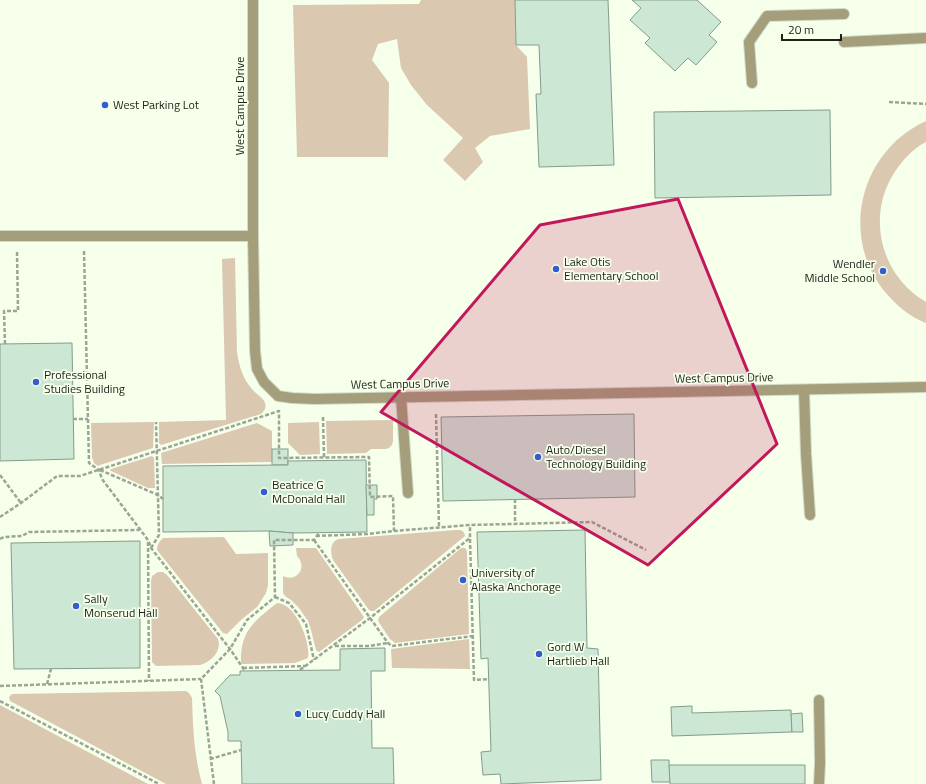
<svg xmlns="http://www.w3.org/2000/svg" width="926" height="784" font-family="'Titillium Web',sans-serif">
  <rect width="100%" height="100%" fill="#f5ffea"/>
  <g fill="#dbc8b0">
    <path d="M 421,0 L 515,0 L 516,45 L 527,57 L 530,129 L 490,136 L 475,148 L 483,162 L 465,181 L 443,160 L 463,138 L 427,105 L 411,85 L 401,68 L 397,39 L 378,44 L 372,60 L 389,83 L 388,157 L 297,157 L 293,5 L 419,4 Z"/>
    <path d="M 926,121 L 926,142 C 917,146 909,154 903,161 C 864,205 876,273 926,302 L 926,323 C 910,317 896,305 885,292 C 839,236 860,151 926,121 Z"/>
    <path d="M 235,258 L 237,352 C 239,366 243,379 252,389 C 256,394 264,398 265,403 C 267,408 264,411 261,414 L 161,445 L 159,443 L 159,422 L 226,420 L 222,259 Z"/>
    <path d="M 393,420 L 393,441 L 392,445 L 389,448 L 386,449 L 371,449 L 366,453 L 327,454 L 326,421 Z"/>
    <path d="M 154,422 L 153,448 L 100,465 L 98,466 L 94,463 L 92,457 L 91,423 Z"/>
    <path d="M 319,422 L 320,454 L 300,455 L 288,443 L 288,423 Z"/>
    <path d="M 257,423 L 272,431 L 272,462 L 162,464 L 161,453 Z"/>
    <path d="M 152,456 L 154,458 L 155,488 L 148,488 L 111,471 L 110,470 L 111,469 Z"/>
    <path d="M 456,530 C 461,530 464,530 465,536 L 374,611 L 371,611 L 369,610 L 333,560 C 330,552 330,541 339,539 Z"/>
    <path d="M 224,537 L 236,554 L 268,553 L 268,585 L 266,593 L 257,607 L 241,620 L 227,634 L 223,633 L 157,550 C 157,545 159,542 163,538 Z"/>
    <path d="M 296,548 L 316,548 L 364,617 L 362,620 L 319,652 L 317,651 L 316,650 L 311,630 L 308,621 L 299,608 L 291,600 L 285,596 L 283,593 L 283,576 C 297,583 308,567 297,556 Z"/>
    <path d="M 461,548 L 465,548 L 467,551 L 469,634 L 395,643 L 390,639 L 378,621 L 379,617 Z"/>
    <path d="M 158,572 L 163,572 L 167,575 L 218,639 C 222,651 211,662 200,665 L 156,666 L 152,662 L 151,581 L 152,576 Z"/>
    <path d="M 277,603 C 296,603 311,643 308,658 L 295,663 L 243,664 L 241,663 C 240,631 254,621 277,603 Z"/>
    <path d="M 469,639 L 470,669 L 392,668 L 391,649 Z"/>
    <path d="M 186,691 L 189,693 L 192,698 C 193,728 194,755 202,784 L 166,784 L 10,701 L 9,697 L 12,694 Z"/>
    <path d="M 0,705 L 148,784 L 0,784 Z"/>
  </g>
  <g fill="#cde7d5" stroke="#849c8b">
    <path d="M 515,0 L 608,0 L 614,165 L 539,167 L 536,94 L 541,94 L 539,45 L 516,45 Z"/>
    <path d="M 632,0 L 697,0 L 721,22 L 709,35 L 717,42 L 696,65 L 688,58 L 675,71 L 645,43 L 650,38 L 630,20 L 641,8 Z"/>
    <path d="M 830,110 L 831,195 L 655,198 L 654,112 Z"/>
    <path d="M 72,343 L 74,459 L 0,461 L 0,344 Z"/>
    <path d="M 634,414 L 635,497 L 443,501 L 441,417 Z"/>
    <rect x="272" y="449" width="16" height="16"/>
    <path d="M 366,460 L 367,532 L 293,533 L 269,531 L 163,532 L 163,466 L 288,465 L 288,461 Z"/>
    <path d="M 366,485 L 377,485 L 377,499 L 374,499 L 374,515 L 367,515 Z"/>
    <path d="M 585,530 L 587,648 L 598,649 L 601,780 L 501,784 L 500,774 L 483,775 L 481,752 L 491,751 L 488,658 L 481,659 L 477,532 Z"/>
    <path d="M 269,531 L 293,533 L 293,545 L 270,546 Z"/>
    <path d="M 140,541 L 140,668 L 14,669 L 11,543 Z"/>
    <path d="M 385,648 L 385,671 L 371,671 L 372,748 L 393,748 L 394,784 L 242,784 L 241,741 L 228,741 L 228,732 L 220,696 L 215,691 L 230,675 L 240,675 L 240,671 L 340,670 L 340,649 Z"/>
    <path d="M 692,706 L 692,713 L 791,710 L 792,732 L 672,736 L 671,707 Z"/>
    <path d="M 802,713 L 803,732 L 792,732 L 791,714 Z"/>
    <path d="M 651,760 L 669,760 L 670,782 L 652,782 Z"/>
    <path d="M 669,765 L 805,765 L 805,784 L 670,784 Z"/>
  </g>
  <g fill="none" stroke-linecap="round" stroke-linejoin="round">
    <g stroke="#d2dbc8" stroke-width="12">
      <g id="service">
        <path d="M 844,42 L 926,38"/>
        <path d="M 752,83 L 749,42 L 767,16 L 844,14"/>
        <path d="M 0,236 L 253,236"/>
        <path d="M 804,390 L 806,454 L 810,515"/>
        <path d="M 401,397 L 408,493"/>
        <path d="M 819,700 L 820,763 L 819,784"/>
      </g>
    </g>
    <g stroke="#d2dbc8" stroke-width="12">
      <path id="minor" d="M 253,0 L 253,236 L 255,351 L 257,369 L 264,382 L 278,396 L 292,398 L 314,399 L 926,387"/>
    </g>
    <g stroke="#9ca494" stroke-width="2.5" stroke-dasharray="4 2" stroke-linecap="butt">
      <path d="M 889,102 L 926,104"/>
      <path d="M 84,251 L 89,463 L 99,470 L 102,479 L 148,540 L 151,548 L 230,649 L 245,671"/>
      <path d="M 5,344 L 4,311 L 18,311 L 17,251"/>
      <path d="M 436,414 L 439,527"/>
      <path d="M 323,417 L 324,457"/>
      <path d="M 73,419 L 88,419"/>
      <path d="M 100,470 L 158,495 L 163,499"/>
      <path d="M 0,475 L 21,503"/>
      <path d="M 515,499 L 515,523"/>
      <path d="M 0,517 L 21,503 L 57,476 L 80,476 L 279,411 L 279,458 L 369,457 L 370,497 L 393,496 L 394,531"/>
      <path d="M 316,536 L 367,534 L 394,531 L 470,525 L 592,522 L 646,550"/>
      <path d="M 0,539 L 4,537 L 22,536 L 29,532 L 139,530"/>
      <path d="M 470,539 L 474,680 L 489,679"/>
      <path d="M 314,540 L 388,643 L 392,646 L 473,636"/>
      <path d="M 148,542 L 149,681"/>
      <path d="M 151,548 L 159,535 L 156,422"/>
      <path d="M 275,597 L 289,603 L 306,624 L 314,660"/>
      <path d="M 335,646 L 369,646 L 388,643"/>
      <path d="M 243,668 L 305,666"/>
      <path d="M 300,670 L 370,618 L 470,538 L 470,525"/>
      <path d="M 47,684 L 51,669"/>
      <path d="M 0,686 L 201,679"/>
      <path d="M 0,701 L 159,784"/>
      <path d="M 210,759 L 241,750"/>
      <path d="M 214,784 L 201,679 L 230,649 L 247,620 L 275,597 L 274,540 L 314,540 L 319,533"/>
    </g>
    <use href="#service" stroke="#a49e7a" stroke-width="10"/>
    <use href="#minor" stroke="#a49e7a" stroke-width="10"/>
  </g>
  <path fill="#c2185b" fill-opacity="0.2" stroke="#c2185b" stroke-width="3" stroke-linejoin="round" d="M 678,199 L 777,444 L 648,565 L 381,412 L 540,225 Z"/>
  <g fill="#335dcd" stroke="#f5ffea" stroke-width="1.5">
    <circle cx="105" cy="105" r="4"/>
    <circle cx="556" cy="269" r="4"/>
    <circle cx="883" cy="271" r="4"/>
    <circle cx="36" cy="382" r="4"/>
    <circle cx="538" cy="457" r="4"/>
    <circle cx="264" cy="492" r="4"/>
    <circle cx="463" cy="580" r="4"/>
    <circle cx="76" cy="606" r="4"/>
    <circle cx="539" cy="654" r="4"/>
    <circle cx="298" cy="714" r="4"/>
  </g>
  <g text-anchor="middle" stroke-width="3.5" stroke-linejoin="round" paint-order="stroke">
    <g font-size="12" fill="#1d2118" stroke="#f5ffea" text-anchor="start">
      <text x="113" y="109">West Parking Lot</text>
      <text x="564" y="266">Lake Otis<tspan x="564" dy="14">Elementary School</tspan></text>
      <text x="875" y="268" text-anchor="end">Wendler<tspan x="875" dy="14">Middle School</tspan></text>
      <text x="44" y="379">Professional<tspan x="44" dy="14">Studies Building</tspan></text>
      <text x="546" y="454">Auto/Diesel<tspan x="546" dy="14">Technology Building</tspan></text>
      <text x="272" y="489">Beatrice G<tspan x="272" dy="14">McDonald Hall</tspan></text>
      <text x="471" y="577">University of<tspan x="471" dy="14">Alaska Anchorage</tspan></text>
      <text x="84" y="603">Sally<tspan x="84" dy="14">Monserud Hall</tspan></text>
      <text x="547" y="651">Gord W<tspan x="547" dy="14">Hartlieb Hall</tspan></text>
      <text x="306" y="718">Lucy Cuddy Hall</text>
    </g>
    <g font-size="12" fill="#1d2118" stroke="#f5ffea">
      <text transform="translate(240 106) rotate(-90)" y="4">West Campus Drive</text>
      <text transform="translate(724 378) rotate(-1)" y="4">West Campus Drive</text>
      <text transform="translate(400 384) rotate(-1)" y="4">West Campus Drive</text>
    </g>
  </g>
  <path d="M782 34v6h59v-6" fill="none" stroke="#1d2118" stroke-width="2"/>
  <text x="788" y="34" font-size="12" fill="#1d2118" stroke="#f5ffea" stroke-width="3" paint-order="stroke">20 m</text>
</svg>
